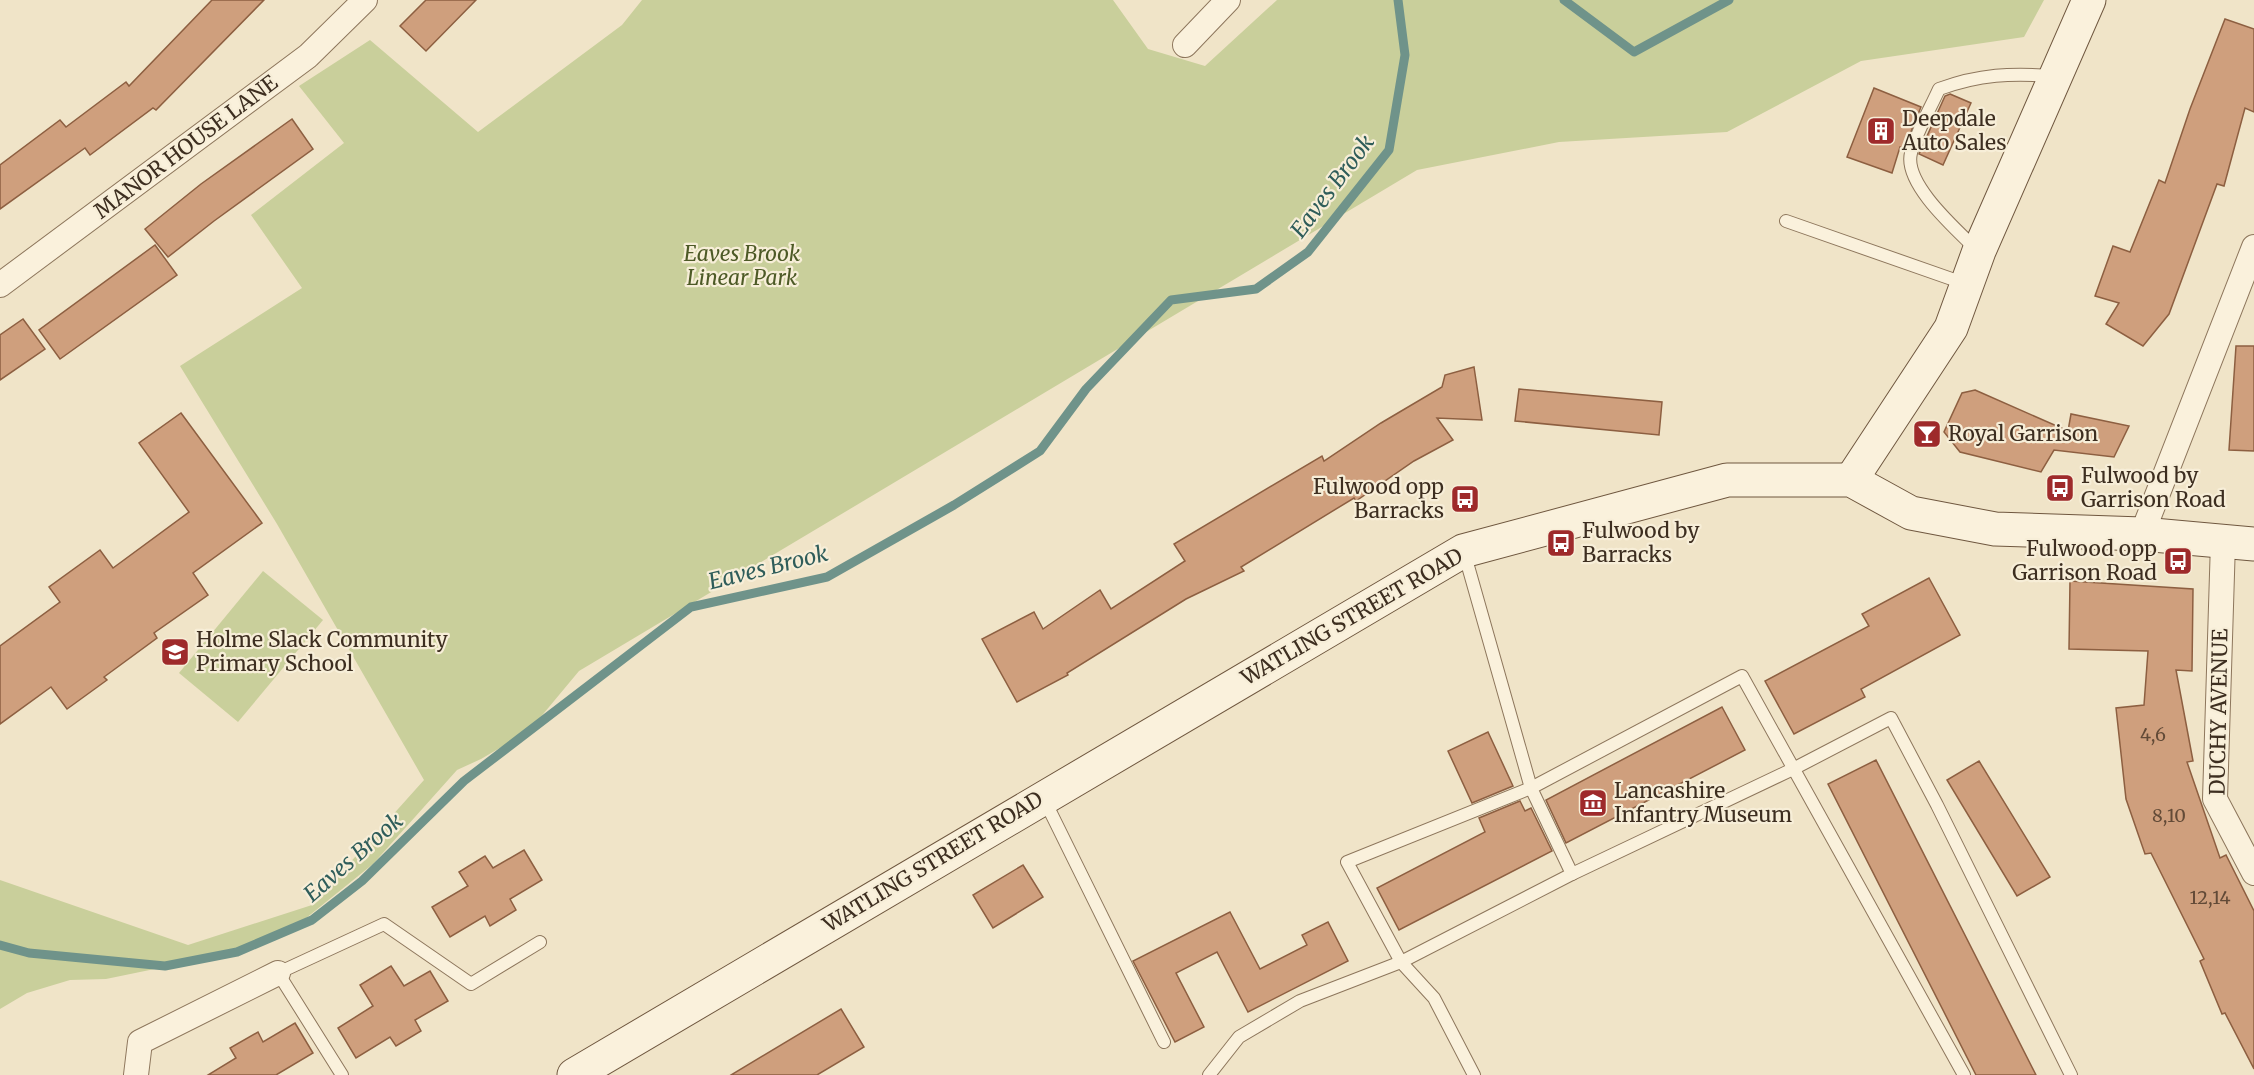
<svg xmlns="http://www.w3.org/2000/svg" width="2254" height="1075" font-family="Merriweather,serif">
  <rect width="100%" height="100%" fill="#f0e4c8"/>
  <g fill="#c9cf9b">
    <path d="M 642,0 L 1113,0 L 1148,49 L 1205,66 L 1277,0 L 2044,0 L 2024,37 L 1861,61 L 1727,132 L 1559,142 L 1417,170 L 579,671 L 529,731 L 481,759 L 457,770 L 373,864 L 300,923 L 237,952 L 106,979 L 70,980 L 27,993 L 0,1009 L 0,880 L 188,945 L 312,905 L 424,780 L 277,524 L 180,366 L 302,288 L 251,215 L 344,143 L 299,86 L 370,40 L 478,132 L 622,25 Z"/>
    <path d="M 263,571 L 323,620 L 238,722 L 179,673 Z"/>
  </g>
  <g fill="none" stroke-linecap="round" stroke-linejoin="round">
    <g stroke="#6f938a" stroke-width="9">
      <path d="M 1564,0 L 1634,52 L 1729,0"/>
      <path d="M 0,945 L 29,953 L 165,966 L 237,952 L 312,920 L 362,881 L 464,781 L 691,607 L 827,577 L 954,505 L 1040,451 L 1086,389 L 1171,300 L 1256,289 L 1308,252 L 1389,150 L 1405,55 L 1398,0"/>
    </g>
  </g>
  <g fill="#cf9f7d" stroke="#8d5f41" stroke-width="1.5">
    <path d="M 212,0 L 264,0 L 156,110 L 153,108 L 90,155 L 85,148 L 0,209 L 0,165 L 60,120 L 66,127 L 126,82 L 129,86 Z"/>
    <path d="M 426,0 L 476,0 L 426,51 L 400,26 Z"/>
    <path d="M 2225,19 L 2254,29 L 2254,112 L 2245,108 L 2224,186 L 2217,184 L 2169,314 L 2143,346 L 2106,324 L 2119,303 L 2095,296 L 2113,246 L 2130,252 L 2159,180 L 2165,183 L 2190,109 Z"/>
    <path d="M 1874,88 L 1921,107 L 1904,149 L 1900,147 L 1892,173 L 1847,157 Z"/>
    <path d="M 1950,94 L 1971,103 L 1943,165 L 1919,154 L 1945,96 Z"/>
    <path d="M 292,119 L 313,149 L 214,221 L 168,257 L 145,229 L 201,184 Z"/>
    <path d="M 155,245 L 177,275 L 60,359 L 39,330 Z"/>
    <path d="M 23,319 L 45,349 L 0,380 L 0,335 Z"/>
    <path d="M 2236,346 L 2254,346 L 2254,451 L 2229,450 Z"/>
    <path d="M 1474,367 L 1482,420 L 1437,418 L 1453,440 L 1414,461 L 1356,501 L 1354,498 L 1241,567 L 1244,571 L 1186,599 L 1067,673 L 1068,675 L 1017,702 L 982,639 L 1034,612 L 1043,629 L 1100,590 L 1111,609 L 1185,561 L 1174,544 L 1322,456 L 1324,461 L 1381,423 L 1442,387 L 1445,375 Z"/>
    <path d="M 1519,389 L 1662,402 L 1659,435 L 1515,421 Z"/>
    <path d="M 1975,390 L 2068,431 L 2071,414 L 2129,426 L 2114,457 L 2054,450 L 2041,472 L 1960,452 L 1944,432 L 1962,393 Z"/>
    <path d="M 181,413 L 262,523 L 193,573 L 208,595 L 154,633 L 157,638 L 104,677 L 107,680 L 67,709 L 51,687 L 0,724 L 0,646 L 60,602 L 49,587 L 100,550 L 113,568 L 189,512 L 139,443 Z"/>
    <path d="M 1929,578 L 1960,635 L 1861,689 L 1865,697 L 1794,734 L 1765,681 L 1869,626 L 1862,614 Z"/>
    <path d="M 2070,581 L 2193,589 L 2192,671 L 2176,670 L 2193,761 L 2187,762 L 2220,858 L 2226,855 L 2254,911 L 2254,1069 L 2225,1013 L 2222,1014 L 2200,961 L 2204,959 L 2151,853 L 2145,854 L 2126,799 L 2116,708 L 2144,705 L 2148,651 L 2069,649 Z"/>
    <path d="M 1722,707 L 1745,750 L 1566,843 L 1546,800 Z"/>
    <path d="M 1488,732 L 1513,786 L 1472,803 L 1448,751 Z"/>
    <path d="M 1876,760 L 2036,1075 L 1976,1075 L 1828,784 Z"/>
    <path d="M 1979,761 L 2050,877 L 2017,896 L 1947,780 Z"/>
    <path d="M 1520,801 L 1525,811 L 1531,808 L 1552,851 L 1399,930 L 1377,888 L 1485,832 L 1479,818 Z"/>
    <path d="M 524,850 L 542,880 L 510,899 L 516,910 L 490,926 L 485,916 L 450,937 L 432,907 L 468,886 L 459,872 L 485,856 L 493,868 Z"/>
    <path d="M 1023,865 L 1043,897 L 993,928 L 973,895 Z"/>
    <path d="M 1230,912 L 1260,969 L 1307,945 L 1302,935 L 1328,922 L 1348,961 L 1248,1012 L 1217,952 L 1176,973 L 1204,1027 L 1175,1042 L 1133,961 Z"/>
    <path d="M 391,966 L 404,986 L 430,971 L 448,1001 L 415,1020 L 421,1031 L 396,1046 L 390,1037 L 356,1058 L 338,1028 L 373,1006 L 360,985 Z"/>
    <path d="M 841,1009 L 864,1047 L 817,1075 L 731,1075 Z"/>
    <path d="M 295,1023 L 313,1053 L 276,1075 L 208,1075 L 236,1058 L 230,1048 L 258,1032 L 263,1042 Z"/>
  </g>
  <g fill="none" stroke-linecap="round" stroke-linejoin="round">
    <g stroke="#8d765c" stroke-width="14">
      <g id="service">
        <path d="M 1786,221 L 1966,284"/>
        <path d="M 1978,251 C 1958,231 1903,184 1911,153 C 1916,133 1930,109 1939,89 C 1980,74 2011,73 2054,76"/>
        <path d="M 1464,552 L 1531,788 L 1572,874 L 1793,769 L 1891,718 L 1937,805 L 2071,1075"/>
        <path d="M 1045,801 L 1164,1042"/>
        <path d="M 1572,874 L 1401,962 L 1347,862 L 1531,788 L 1742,676 L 1964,1075"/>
        <path d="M 342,1075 L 278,973 L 384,924 L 471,984 L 540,942"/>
        <path d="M 1209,1075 L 1239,1037 L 1300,1001 L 1401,962 L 1434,998 L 1474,1075"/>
      </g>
    </g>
    <g stroke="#8d765c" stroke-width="26">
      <g id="minor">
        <path d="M 1185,45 L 1228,0"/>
        <path d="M 0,285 L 308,56 L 365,0"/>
        <path d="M 2142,534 L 2254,247"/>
        <path d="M 2223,542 L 2215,799 L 2254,873"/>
        <path d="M 136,1075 L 140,1042 L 278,973"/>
      </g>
    </g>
    <g stroke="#6f573f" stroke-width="35">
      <g id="secondary">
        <path d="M 1851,480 L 1951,328 L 1979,251 L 2089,0"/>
        <path d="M 574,1075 L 1463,551 L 1727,480 L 1851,480 L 1911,513 L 1995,529 L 2142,534 L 2254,544"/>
      </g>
    </g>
    <use href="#service" stroke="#faf1dc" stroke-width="12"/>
    <use href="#minor" stroke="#faf1dc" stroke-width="24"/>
    <use href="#secondary" stroke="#faf1dc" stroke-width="33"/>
  </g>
  <defs>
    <g id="building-square" transform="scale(1.5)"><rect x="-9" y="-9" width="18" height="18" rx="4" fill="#9e2a2b" stroke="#f7eed8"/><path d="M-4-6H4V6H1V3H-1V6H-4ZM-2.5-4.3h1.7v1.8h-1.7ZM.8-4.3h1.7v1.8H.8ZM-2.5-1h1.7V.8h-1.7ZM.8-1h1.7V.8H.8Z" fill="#fff"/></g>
    <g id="bar-square" transform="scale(1.5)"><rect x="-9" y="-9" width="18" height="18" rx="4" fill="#9e2a2b" stroke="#f7eed8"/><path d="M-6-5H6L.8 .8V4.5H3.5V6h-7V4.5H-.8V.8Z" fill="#fff"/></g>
    <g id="bus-square" transform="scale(1.5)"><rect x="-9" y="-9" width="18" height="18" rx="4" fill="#9e2a2b" stroke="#f7eed8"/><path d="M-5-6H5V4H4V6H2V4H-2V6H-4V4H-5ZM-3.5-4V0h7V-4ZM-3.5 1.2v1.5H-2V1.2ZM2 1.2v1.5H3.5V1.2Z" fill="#fff"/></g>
    <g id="school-square" transform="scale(1.5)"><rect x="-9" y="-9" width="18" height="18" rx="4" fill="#9e2a2b" stroke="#f7eed8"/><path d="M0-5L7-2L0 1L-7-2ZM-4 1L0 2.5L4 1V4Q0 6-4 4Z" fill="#fff"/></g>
    <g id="museum-square" transform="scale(1.5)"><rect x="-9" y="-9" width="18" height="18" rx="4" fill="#9e2a2b" stroke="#f7eed8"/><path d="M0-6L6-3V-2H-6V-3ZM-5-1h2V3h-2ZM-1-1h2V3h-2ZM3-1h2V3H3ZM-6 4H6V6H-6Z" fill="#fff"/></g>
  </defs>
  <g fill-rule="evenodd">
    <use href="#building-square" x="1881" y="131"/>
    <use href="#bar-square" x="1927" y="434"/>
    <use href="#bus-square" x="2060" y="488"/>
    <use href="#bus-square" x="1465" y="499"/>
    <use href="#bus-square" x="1561" y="543"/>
    <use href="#bus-square" x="2178" y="561"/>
    <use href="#school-square" x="175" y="652"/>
    <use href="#museum-square" x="1593" y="803"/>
  </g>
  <g text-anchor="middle" stroke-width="4.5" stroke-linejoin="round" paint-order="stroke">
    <g font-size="18" fill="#624a37">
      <text x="2153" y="741">4,6</text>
      <text x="2169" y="822">8,10</text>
      <text x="2210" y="904">12,14</text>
    </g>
    <g font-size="21" fill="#3d2e20" stroke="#f7eed8" text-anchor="start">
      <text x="1902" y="126">Deepdale<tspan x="1902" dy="24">Auto Sales</tspan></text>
      <text x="1948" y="441">Royal Garrison</text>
      <text x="2081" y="483">Fulwood by<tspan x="2081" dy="24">Garrison Road</tspan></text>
      <text x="1444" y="494" text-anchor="end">Fulwood opp<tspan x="1444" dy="24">Barracks</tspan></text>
      <text x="1582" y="538">Fulwood by<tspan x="1582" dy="24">Barracks</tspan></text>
      <text x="2157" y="556" text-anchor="end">Fulwood opp<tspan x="2157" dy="24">Garrison Road</tspan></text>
      <text x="196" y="647">Holme Slack Community<tspan x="196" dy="24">Primary School</tspan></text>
      <text x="1614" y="798">Lancashire<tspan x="1614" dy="24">Infantry Museum</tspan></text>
    </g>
    <g font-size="21" fill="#3d2e20" stroke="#f7eed8">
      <text transform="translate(186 147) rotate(-37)" y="7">MANOR HOUSE LANE</text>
      <text transform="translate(1352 617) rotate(-30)" y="7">WATLING STREET ROAD</text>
      <text transform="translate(2219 712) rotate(-89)" y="7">DUCHY AVENUE</text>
      <text transform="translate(933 862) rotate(-31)" y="7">WATLING STREET ROAD</text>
    </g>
    <g font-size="21" font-style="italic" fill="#4d5a26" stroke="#f7eed8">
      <text x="742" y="261">Eaves Brook<tspan x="742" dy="24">Linear Park</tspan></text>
    </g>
    <g font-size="22" font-style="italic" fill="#2f5d5a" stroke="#f7eed8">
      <text transform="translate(1332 186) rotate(-53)" y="8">Eaves Brook</text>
      <text transform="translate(768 567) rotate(-14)" y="8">Eaves Brook</text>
      <text transform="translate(353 857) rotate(-41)" y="8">Eaves Brook</text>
    </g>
  </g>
</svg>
